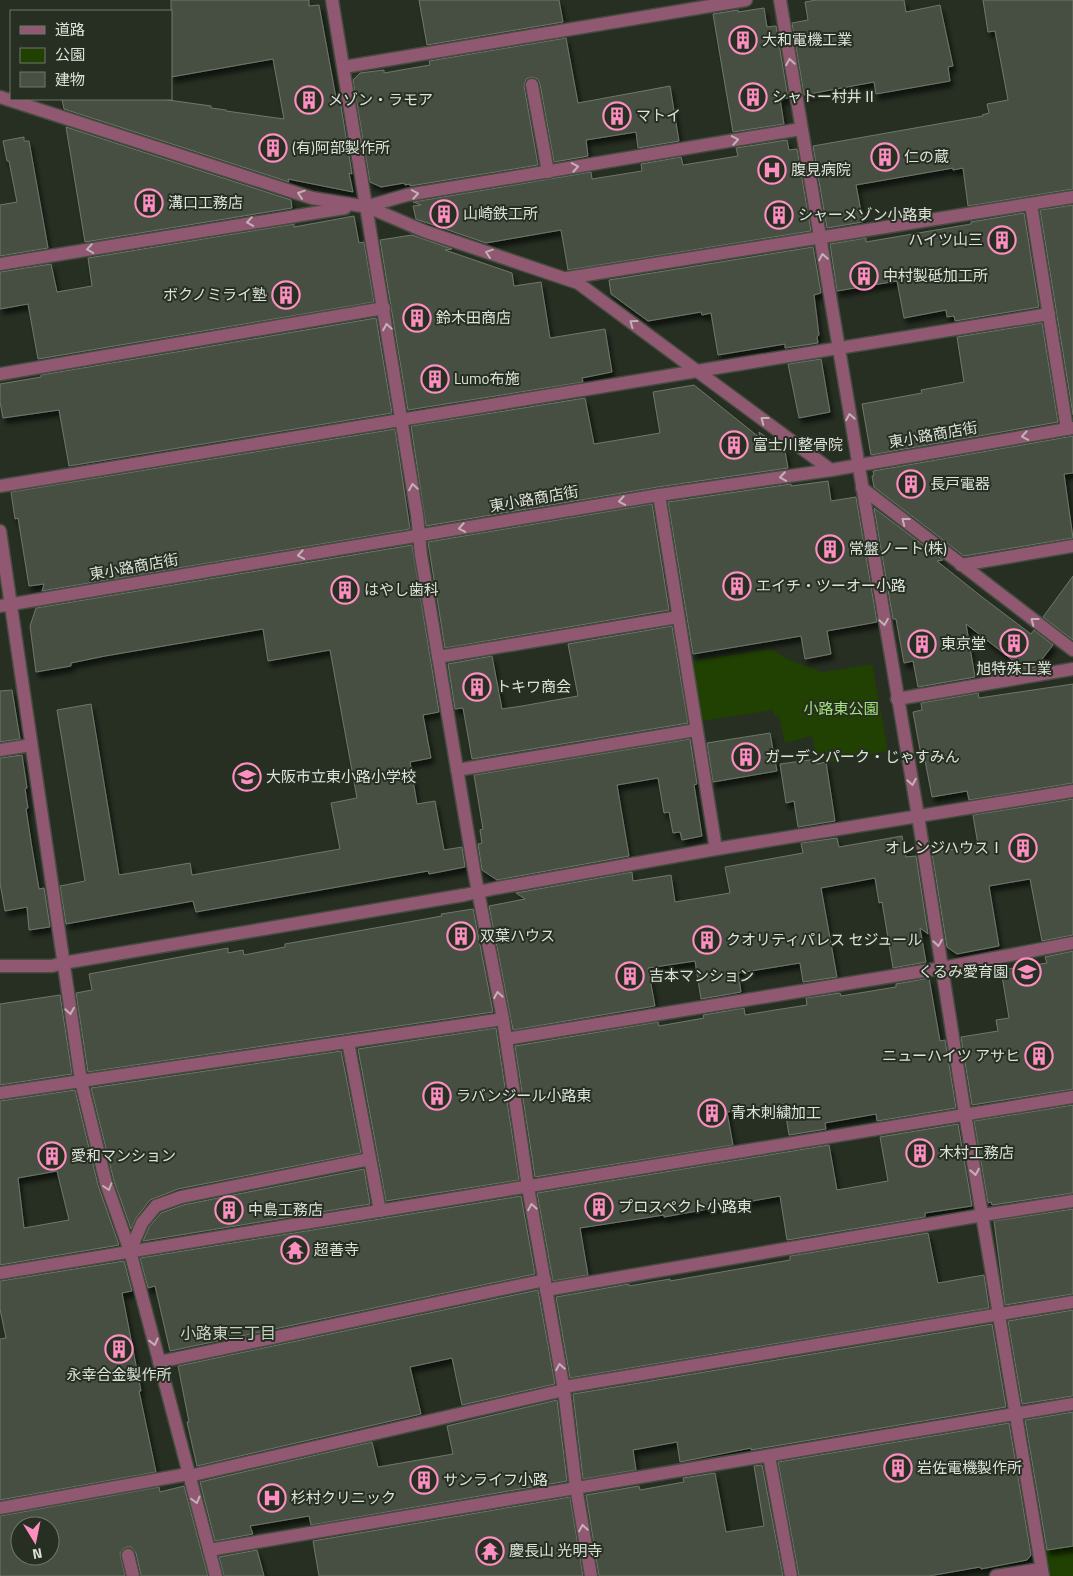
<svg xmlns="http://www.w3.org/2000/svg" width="1073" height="1576" font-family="'Titillium Web','Noto Sans JP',sans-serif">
  <defs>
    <filter id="shadow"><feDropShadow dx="3" dy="5.5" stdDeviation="2.5" flood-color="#0009"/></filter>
  </defs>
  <rect width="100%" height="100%" fill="#272f23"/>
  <g fill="#204101">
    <path d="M 771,649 L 789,660 L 823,672 L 872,664 L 888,751 L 828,762 L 827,754 L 816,756 L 812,736 L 785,743 L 779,716 L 775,717 L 773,710 L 702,721 L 692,661 Z"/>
    <path d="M 1073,1537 L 1073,1576 L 1049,1576 L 1043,1542 Z"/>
  </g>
  <g fill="#475043" stroke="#6e7769" fill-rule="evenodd" filter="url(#shadow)">
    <path d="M 171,0 L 309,0 L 309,6 L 319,5 L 336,98 L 339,94 L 352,174 L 349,173 L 353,192 L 288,179 L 289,182 L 64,109 L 62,99 L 161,99 L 211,106 L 211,108 L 226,110 L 226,111 L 284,119 L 273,59 L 171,77 Z"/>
    <path d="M 419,0 L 559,0 L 563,22 L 427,45 Z"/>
    <path d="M 816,0 L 904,0 L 906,12 L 940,5 L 953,66 L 948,67 L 950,81 L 876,94 L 874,82 L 804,95 L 792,23 L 808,20 L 805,2 Z"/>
    <path d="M 983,0 L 1073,0 L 1073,189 L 968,206 L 963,168 L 953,170 L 953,168 L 856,185 L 863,222 L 827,228 L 813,146 L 983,116 L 982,115 L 989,113 L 987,104 L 1008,100 L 995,31 L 988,32 Z"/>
    <path d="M 764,8 L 767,27 L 776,26 L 788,98 L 780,99 L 784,124 L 733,132 L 713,14 L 738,10 L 738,12 Z"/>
    <path d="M 566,38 L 578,103 L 670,86 L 679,141 L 638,148 L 636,132 L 586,140 L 588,156 L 554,162 L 540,84 L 538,79 L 531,77 L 526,79 L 524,86 L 538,165 L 410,186 L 410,184 L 405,185 L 404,183 L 381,187 L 370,182 L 353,80 L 360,73 L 384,70 L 384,73 L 430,65 L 429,61 Z"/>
    <path d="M 66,127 L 291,200 L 292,208 L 85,242 Z"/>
    <path d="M 24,137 L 24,141 L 29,141 L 48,248 L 0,256 L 0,205 L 17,202 L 9,161 L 7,161 L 3,141 Z"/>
    <path d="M 787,140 L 789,150 L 797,149 L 811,231 L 568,270 L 561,230 L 486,243 L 416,219 L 413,206 L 421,205 L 413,202 L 591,172 L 592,179 L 642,171 L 641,164 L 681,157 L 683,165 L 738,156 L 736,148 Z"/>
    <path d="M 1073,205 L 1073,415 L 1040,210 Z"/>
    <path d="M 1024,213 L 1039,307 L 955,321 L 954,316 L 947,317 L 946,310 L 904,318 L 897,281 L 837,291 L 830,244 L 866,238 L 866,242 L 971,224 L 971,222 Z"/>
    <path d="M 354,216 L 359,243 L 364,242 L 374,302 L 38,359 L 28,304 L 0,309 L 0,272 L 51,264 L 57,292 L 92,286 L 88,258 L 294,224 L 294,227 Z"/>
    <path d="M 412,235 L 452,249 L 445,250 L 512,273 L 514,286 L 541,282 L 550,338 L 605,329 L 612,372 L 582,378 L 583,382 L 408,410 L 380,240 Z"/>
    <path d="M 813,247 L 821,293 L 814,295 L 819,335 L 817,337 L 818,343 L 785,348 L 785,344 L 718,355 L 711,313 L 702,315 L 701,312 L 648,321 L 611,294 L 609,280 Z"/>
    <path d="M 376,318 L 392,413 L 69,466 L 59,410 L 3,418 L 0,402 L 0,384 L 41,377 L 41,375 Z"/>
    <path d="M 1042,323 L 1058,422 L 871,455 L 862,404 L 922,393 L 921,390 L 964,382 L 957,337 Z"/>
    <path d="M 821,359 L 830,412 L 799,418 L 788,364 Z"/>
    <path d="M 694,385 L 760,438 L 759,432 L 785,451 L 788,468 L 658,487 L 426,526 L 411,426 L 585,398 L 594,444 L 660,433 L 653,392 Z"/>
    <path d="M 395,429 L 410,529 L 42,591 L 44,584 L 29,586 L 18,518 L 15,519 L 11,492 Z"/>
    <path d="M 1073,436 L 1073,473 L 1064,474 L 1073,538 L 964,556 L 874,487 L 872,476 L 874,475 L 873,471 Z"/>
    <path d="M 828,481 L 831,501 L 856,497 L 877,622 L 827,631 L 831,654 L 805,659 L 801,636 L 693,654 L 668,502 L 791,484 L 791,486 Z"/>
    <path d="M 652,504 L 669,610 L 445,648 L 428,542 Z"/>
    <path d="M 874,508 L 943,560 L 937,561 L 982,597 L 1031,634 L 1034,630 L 1053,645 L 1036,667 L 1024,669 L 966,624 L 975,677 L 918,687 L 913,661 L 904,663 L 896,619 L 893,619 Z"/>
    <path d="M 412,545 L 439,712 L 423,715 L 431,758 L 410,762 L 417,804 L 435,801 L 444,850 L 462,847 L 465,867 L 429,874 L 428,871 L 196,912 L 193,901 L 66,924 L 60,886 L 85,881 L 57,710 L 91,704 L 119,875 L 190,863 L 192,875 L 340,849 L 331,803 L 357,798 L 330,650 L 268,661 L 263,629 L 105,656 L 71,663 L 71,666 L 36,672 L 30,626 L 36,608 Z"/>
    <path d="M 1073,576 L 1073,640 L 1043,617 Z"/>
    <path d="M 672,626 L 688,723 L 472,759 L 463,708 L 455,709 L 448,664 L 492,656 L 502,709 L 522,706 L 578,696 L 568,644 Z"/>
    <path d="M 1073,684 L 1073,783 L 969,800 L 967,791 L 932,797 L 924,755 L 921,755 L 913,712 L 922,710 L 921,703 L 978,693 L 979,698 Z"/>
    <path d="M 12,690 L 20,739 L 0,742 L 0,691 Z"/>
    <path d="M 770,733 L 777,771 L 713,782 L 707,743 Z"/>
    <path d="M 690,739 L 697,784 L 694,785 L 702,836 L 682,840 L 680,832 L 673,833 L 669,812 L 664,813 L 658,778 L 617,785 L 629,856 L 497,880 L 482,870 L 478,844 L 482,843 L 480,830 L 483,829 L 474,775 Z"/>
    <path d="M 22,755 L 27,788 L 25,789 L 28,808 L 26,809 L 32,848 L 39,889 L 44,888 L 50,927 L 29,930 L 27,907 L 5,911 L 0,883 L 0,758 Z"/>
    <path d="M 817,759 L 817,764 L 826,762 L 835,821 L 798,827 L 794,801 L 786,803 L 780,764 Z"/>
    <path d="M 1073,799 L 1073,935 L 1042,941 L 1030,879 L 989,886 L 999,946 L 957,954 L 947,947 L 932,853 L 978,845 L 973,815 Z"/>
    <path d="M 902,836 L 906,857 L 916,856 L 928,934 L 920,928 L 926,962 L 893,968 L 882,902 L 879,903 L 875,878 L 821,888 L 837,977 L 803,982 L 800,963 L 738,973 L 741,992 L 701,999 L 695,961 L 648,968 L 655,1006 L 513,1030 L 489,906 L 525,899 L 516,893 L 632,872 L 633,881 L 671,875 L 675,902 L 730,893 L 725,867 L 803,853 L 801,843 L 837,838 L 839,847 Z"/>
    <path d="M 473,909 L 493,1012 L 88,1072 L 76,993 L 92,990 L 89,974 L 228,948 L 228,953 L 243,950 L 244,955 L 285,947 L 285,944 L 442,916 L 441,914 Z"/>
    <path d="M 1073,951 L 1073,1089 L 972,1105 L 961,1037 L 998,1031 L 996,1020 L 1009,1018 L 1001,970 L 1047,963 L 1045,957 Z"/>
    <path d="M 929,978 L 940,1041 L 945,1040 L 956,1108 L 877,1121 L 876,1114 L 825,1123 L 826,1129 L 789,1135 L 784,1104 L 727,1112 L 733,1145 L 535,1177 L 515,1046 L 658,1022 L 659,1026 L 704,1018 L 703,1015 L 744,1008 L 745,1015 L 775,1010 L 807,1005 L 806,998 L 840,993 L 841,996 L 896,987 L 896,984 Z"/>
    <path d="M 60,995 L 72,1074 L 0,1085 L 0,1004 Z"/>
    <path d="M 496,1028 L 519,1180 L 386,1201 L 358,1049 Z"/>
    <path d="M 341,1051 L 361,1153 L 178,1189 L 150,1200 L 136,1218 L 131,1229 L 114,1181 L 91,1088 Z"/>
    <path d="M 75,1090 L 98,1185 L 119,1245 L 0,1265 L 0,1101 ZM 57,1171 L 69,1220 L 24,1228 L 18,1178 Z"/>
    <path d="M 1073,1105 L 1073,1193 L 992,1205 L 991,1202 L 988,1203 L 974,1121 Z"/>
    <path d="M 958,1124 L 972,1206 L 925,1213 L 925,1217 L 787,1240 L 780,1196 L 664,1217 L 664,1215 L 580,1228 L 588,1275 L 553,1281 L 537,1193 L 829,1145 L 837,1190 L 888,1181 L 880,1137 Z"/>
    <path d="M 364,1169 L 370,1204 L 143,1241 L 149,1227 L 161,1213 L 183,1205 Z"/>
    <path d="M 521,1196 L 535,1274 L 170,1351 L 155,1286 L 148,1288 L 140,1258 Z"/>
    <path d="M 1073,1209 L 1073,1294 L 1005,1305 L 994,1221 Z"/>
    <path d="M 928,1233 L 938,1283 L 984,1275 L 989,1308 L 570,1378 L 556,1297 L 629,1284 L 629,1286 L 670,1279 L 670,1281 L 790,1260 L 790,1256 Z"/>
    <path d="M 124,1261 L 132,1291 L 122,1293 L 141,1391 L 139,1391 L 156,1472 L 0,1500 L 0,1339 L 6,1338 L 0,1309 L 0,1281 Z"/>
    <path d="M 538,1290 L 555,1384 L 462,1405 L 452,1358 L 410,1367 L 421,1414 L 197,1466 L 187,1422 L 189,1422 L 178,1366 Z"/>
    <path d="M 1073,1310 L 1073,1396 L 1022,1404 L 1008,1321 Z"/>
    <path d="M 992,1324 L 1006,1407 L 751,1450 L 751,1448 L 680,1462 L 677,1442 L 633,1450 L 636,1470 L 583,1479 L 573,1394 Z"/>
    <path d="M 557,1400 L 567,1481 L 311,1525 L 309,1516 L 250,1526 L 253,1534 L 215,1541 L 200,1482 L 372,1442 L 378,1467 L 453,1454 L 447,1426 Z"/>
    <path d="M 1073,1412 L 1073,1546 L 1047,1550 L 1025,1420 Z"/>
    <path d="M 1009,1423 L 1031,1555 L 1027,1560 L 981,1569 L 980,1567 L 929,1576 L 799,1576 L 778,1462 Z"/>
    <path d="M 762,1465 L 783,1576 L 599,1576 L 586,1495 L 639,1486 L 640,1490 L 684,1482 L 683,1478 L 715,1473 L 726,1532 L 764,1526 L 754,1466 Z"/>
    <path d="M 184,1486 L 208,1576 L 141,1576 L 136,1553 L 131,1547 L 127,1547 L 123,1549 L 120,1553 L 125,1576 L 0,1576 L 0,1516 L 159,1487 L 160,1492 ZM 20,1526 L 50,1526 L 50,1556 L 20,1556 Z"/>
    <path d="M 570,1497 L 583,1576 L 319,1576 L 313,1541 Z"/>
    <path d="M 257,1550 L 264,1576 L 224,1576 L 219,1557 Z"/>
  </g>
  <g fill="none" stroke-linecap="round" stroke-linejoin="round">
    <g stroke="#444c40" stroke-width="15">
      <g id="lane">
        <path d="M 1031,204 L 1067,429"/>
        <path d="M 0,486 L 697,371 L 1049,314"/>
        <path d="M 659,495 L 716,849"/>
        <path d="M 438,657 L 678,617"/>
        <path d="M 457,770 L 696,730"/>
        <path d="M 0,966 L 52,966 L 63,963"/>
        <path d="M 348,1042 L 380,1211"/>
        <path d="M 81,1081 L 503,1019"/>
        <path d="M 130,1251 L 142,1223 L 156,1206 L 181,1197 L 370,1159"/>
        <path d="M 128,1555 L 133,1576"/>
      </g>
    </g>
    <g stroke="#444c40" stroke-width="15">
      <g id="street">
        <path d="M 332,0 L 417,515 L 421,555 L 475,876 L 503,1019 L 528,1187 L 564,1390 L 576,1487 L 591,1576"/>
        <path d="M 780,0 L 918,816 L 965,1114 L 1043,1576"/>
        <path d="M 344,67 L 746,0"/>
        <path d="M 532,85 L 548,172"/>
        <path d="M 0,97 L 312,198 L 368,207 L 424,231 L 578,283 L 831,470"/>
        <path d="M 365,207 L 407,195 L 801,129"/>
        <path d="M 0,264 L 345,208"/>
        <path d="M 567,278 L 1073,197"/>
        <path d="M 0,374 L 384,308"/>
        <path d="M 862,488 L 1073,650"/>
        <path d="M 0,531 L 81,1081 L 106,1183 L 130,1251 L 216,1576"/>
        <path d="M 961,565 L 1073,546"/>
        <path d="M 0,606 L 659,495 L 831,470 L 1073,428"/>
        <path d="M 897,699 L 1073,669"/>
        <path d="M 0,750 L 31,745"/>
        <path d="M 63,963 L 464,895 L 497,888 L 716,849 L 1073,791"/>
        <path d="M 506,1039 L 942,968 L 1073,943"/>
        <path d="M 0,1093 L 81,1081"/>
        <path d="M 0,1273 L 1073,1097"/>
        <path d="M 546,1290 L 983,1215 L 1073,1201"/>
        <path d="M 159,1362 L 545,1280"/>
        <path d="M 564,1387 L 1073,1302"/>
        <path d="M 769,1456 L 791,1576"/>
        <path d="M 189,1476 L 564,1390"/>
        <path d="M 0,1508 L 188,1474"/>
        <path d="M 209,1550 L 1073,1404"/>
        <path d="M 996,1576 L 1041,1569"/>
      </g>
    </g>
    <use href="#lane" stroke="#915871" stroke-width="12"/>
    <use href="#street" stroke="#915871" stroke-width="12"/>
  </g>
  <defs><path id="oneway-chevron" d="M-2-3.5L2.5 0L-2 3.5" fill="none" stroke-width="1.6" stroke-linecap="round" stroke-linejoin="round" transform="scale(1.25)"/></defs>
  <g stroke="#c2b2b5">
    <use href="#oneway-chevron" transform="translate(790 62) rotate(-99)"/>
    <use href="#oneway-chevron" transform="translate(735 140) rotate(-10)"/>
    <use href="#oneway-chevron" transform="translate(575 167) rotate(-10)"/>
    <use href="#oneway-chevron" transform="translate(301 194) rotate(-162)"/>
    <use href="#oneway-chevron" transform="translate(415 194) rotate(-10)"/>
    <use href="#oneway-chevron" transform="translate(250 222) rotate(171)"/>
    <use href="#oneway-chevron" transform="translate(90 249) rotate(171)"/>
    <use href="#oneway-chevron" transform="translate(489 253) rotate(-161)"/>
    <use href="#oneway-chevron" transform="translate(823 257) rotate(-100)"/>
    <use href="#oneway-chevron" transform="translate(633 323) rotate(-144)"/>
    <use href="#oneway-chevron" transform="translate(387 327) rotate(-99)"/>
    <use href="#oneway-chevron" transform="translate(850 417) rotate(-100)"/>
    <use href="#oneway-chevron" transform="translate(764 420) rotate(-143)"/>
    <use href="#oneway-chevron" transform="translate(1025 436) rotate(170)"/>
    <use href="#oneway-chevron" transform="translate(783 477) rotate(172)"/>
    <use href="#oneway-chevron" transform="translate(413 487) rotate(-99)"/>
    <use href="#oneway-chevron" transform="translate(622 501) rotate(170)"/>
    <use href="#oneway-chevron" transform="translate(905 521) rotate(-142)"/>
    <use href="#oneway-chevron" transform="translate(462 528) rotate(170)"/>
    <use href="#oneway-chevron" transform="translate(301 555) rotate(170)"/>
    <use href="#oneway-chevron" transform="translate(1034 621) rotate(-143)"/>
    <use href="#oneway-chevron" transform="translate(884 622) rotate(81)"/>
    <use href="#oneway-chevron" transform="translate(912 782) rotate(80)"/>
    <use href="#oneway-chevron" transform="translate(938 943) rotate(81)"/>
    <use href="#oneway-chevron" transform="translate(498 995) rotate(-100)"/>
    <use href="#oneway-chevron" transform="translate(70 1011) rotate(81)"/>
    <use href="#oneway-chevron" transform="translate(975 1172) rotate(80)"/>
    <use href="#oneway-chevron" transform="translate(108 1187) rotate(72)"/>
    <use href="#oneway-chevron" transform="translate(532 1207) rotate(-100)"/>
    <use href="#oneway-chevron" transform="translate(154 1342) rotate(76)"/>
    <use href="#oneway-chevron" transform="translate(560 1367) rotate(-100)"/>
    <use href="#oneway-chevron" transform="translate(196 1500) rotate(75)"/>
    <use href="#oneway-chevron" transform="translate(583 1528) rotate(-99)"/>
  </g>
  <defs>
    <g id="building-ring" transform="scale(1.4375)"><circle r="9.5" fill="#272f23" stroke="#fd8ec0" stroke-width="1.5"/><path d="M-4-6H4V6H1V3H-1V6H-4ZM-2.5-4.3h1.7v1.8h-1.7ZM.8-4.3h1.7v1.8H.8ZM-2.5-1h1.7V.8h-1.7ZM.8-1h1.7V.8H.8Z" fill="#fd8ec0"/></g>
    <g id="hospital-ring" transform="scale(1.4375)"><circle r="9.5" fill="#272f23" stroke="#fd8ec0" stroke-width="1.5"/><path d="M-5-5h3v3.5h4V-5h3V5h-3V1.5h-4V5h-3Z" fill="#fd8ec0"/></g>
    <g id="school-ring" transform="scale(1.4375)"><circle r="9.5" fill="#272f23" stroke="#fd8ec0" stroke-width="1.5"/><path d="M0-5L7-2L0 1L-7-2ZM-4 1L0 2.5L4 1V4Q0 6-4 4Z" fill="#fd8ec0"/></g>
    <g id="temple-ring" transform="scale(1.4375)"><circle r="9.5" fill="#272f23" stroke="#fd8ec0" stroke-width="1.5"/><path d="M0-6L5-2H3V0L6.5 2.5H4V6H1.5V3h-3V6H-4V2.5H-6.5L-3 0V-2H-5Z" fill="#fd8ec0"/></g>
  </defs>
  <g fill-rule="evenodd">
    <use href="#building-ring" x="743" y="40"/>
    <use href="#building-ring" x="753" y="97"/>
    <use href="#building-ring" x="309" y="100"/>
    <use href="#building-ring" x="617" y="116"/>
    <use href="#building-ring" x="273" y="148"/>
    <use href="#building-ring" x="885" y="157"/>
    <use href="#hospital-ring" x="772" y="170"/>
    <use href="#building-ring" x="149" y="203"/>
    <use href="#building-ring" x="444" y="214"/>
    <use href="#building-ring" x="779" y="215"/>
    <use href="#building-ring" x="1002" y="240"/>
    <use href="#building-ring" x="864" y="276"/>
    <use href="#building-ring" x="286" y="295"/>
    <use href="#building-ring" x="417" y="318"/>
    <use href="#building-ring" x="435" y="379"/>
    <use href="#building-ring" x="734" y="445"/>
    <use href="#building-ring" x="911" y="484"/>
    <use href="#building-ring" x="830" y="549"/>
    <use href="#building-ring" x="737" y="586"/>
    <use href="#building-ring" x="345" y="590"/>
    <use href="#building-ring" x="1014" y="643"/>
    <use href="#building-ring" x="922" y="644"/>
    <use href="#building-ring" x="477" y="687"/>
    <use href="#building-ring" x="746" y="757"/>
    <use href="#school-ring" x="247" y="777"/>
    <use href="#building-ring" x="1023" y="848"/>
    <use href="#building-ring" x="461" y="936"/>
    <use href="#building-ring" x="707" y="940"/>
    <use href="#school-ring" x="1027" y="972"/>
    <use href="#building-ring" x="630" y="976"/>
    <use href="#building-ring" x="1039" y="1056"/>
    <use href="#building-ring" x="437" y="1096"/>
    <use href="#building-ring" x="712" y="1113"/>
    <use href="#building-ring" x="920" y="1153"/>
    <use href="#building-ring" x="52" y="1156"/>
    <use href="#building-ring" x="599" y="1207"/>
    <use href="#building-ring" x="229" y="1210"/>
    <use href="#temple-ring" x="295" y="1250"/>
    <use href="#building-ring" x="119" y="1349"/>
    <use href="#building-ring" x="898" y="1468"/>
    <use href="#building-ring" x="424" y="1480"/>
    <use href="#hospital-ring" x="272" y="1498"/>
    <use href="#temple-ring" x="490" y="1551"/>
  </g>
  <g text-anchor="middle" stroke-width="4" stroke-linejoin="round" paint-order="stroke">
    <g font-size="15" fill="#dde2da" stroke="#272f23" text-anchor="start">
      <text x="762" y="45">大和電機工業</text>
      <text x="772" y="102">シャトー村井Ⅱ</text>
      <text x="328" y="105">メゾン・ラモア</text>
      <text x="636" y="121">マトイ</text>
      <text x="292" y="153">(有)阿部製作所</text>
      <text x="904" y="162">仁の蔵</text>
      <text x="791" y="175">腹見病院</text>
      <text x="168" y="208">溝口工務店</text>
      <text x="463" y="219">山崎鉄工所</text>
      <text x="798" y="220">シャーメゾン小路東</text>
      <text x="983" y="245" text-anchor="end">ハイツ山三</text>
      <text x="883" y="281">中村製砥加工所</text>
      <text x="267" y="300" text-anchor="end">ボクノミライ塾</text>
      <text x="436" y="323">鈴木田商店</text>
      <text x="454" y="384">Lumo布施</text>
      <text x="753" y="450">富士川整骨院</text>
      <text x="930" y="489">長戸電器</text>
      <text x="849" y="554">常盤ノート(株)</text>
      <text x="756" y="591">エイチ・ツーオー小路</text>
      <text x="364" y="595">はやし歯科</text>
      <text x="941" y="649">東京堂</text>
      <text x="1014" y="674" text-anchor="middle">旭特殊工業</text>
      <text x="496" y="692">トキワ商会</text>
      <text x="765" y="762">ガーデンパーク・じゃすみん</text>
      <text x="266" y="782">大阪市立東小路小学校</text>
      <text x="1004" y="853" text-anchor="end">オレンジハウスⅠ</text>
      <text x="480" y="941">双葉ハウス</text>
      <text x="726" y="945">クオリティパレス セジュール</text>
      <text x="1008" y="977" text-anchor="end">くるみ愛育園</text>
      <text x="649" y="981">吉本マンション</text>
      <text x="1020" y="1061" text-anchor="end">ニューハイツ アサヒ</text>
      <text x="456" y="1101">ラバンジール小路東</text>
      <text x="731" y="1118">青木刺繍加工</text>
      <text x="939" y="1158">木村工務店</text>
      <text x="71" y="1161">愛和マンション</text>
      <text x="618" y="1212">プロスペクト小路東</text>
      <text x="248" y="1215">中島工務店</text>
      <text x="314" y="1255">超善寺</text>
      <text x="119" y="1380" text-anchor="middle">永幸合金製作所</text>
      <text x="917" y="1473">岩佐電機製作所</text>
      <text x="443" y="1485">サンライフ小路</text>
      <text x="291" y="1503">杉村クリニック</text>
      <text x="509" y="1556">慶長山 光明寺</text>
    </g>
    <g font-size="15" fill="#dde2da" stroke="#272f23">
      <text transform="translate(933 435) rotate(-10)" y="5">東小路商店街</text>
      <text transform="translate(534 499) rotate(-10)" y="5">東小路商店街</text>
      <text transform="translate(134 567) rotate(-10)" y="5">東小路商店街</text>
    </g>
    <g font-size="15" fill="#a2e379" stroke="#272f23">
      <text x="841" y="714">小路東公園</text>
    </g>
    <g font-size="16" fill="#c7d1c1" stroke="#272f23">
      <text x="228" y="1339">小路東三丁目</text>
    </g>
  </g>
  <rect x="10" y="10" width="162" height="90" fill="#272f23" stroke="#70776c"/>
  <rect x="20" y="26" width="25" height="8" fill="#915871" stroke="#70776c"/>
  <text x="55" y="35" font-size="15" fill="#dde2da">道路</text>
  <rect x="20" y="48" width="25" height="15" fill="#204101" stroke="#70776c"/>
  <text x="55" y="60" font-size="15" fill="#dde2da">公園</text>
  <rect x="20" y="72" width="25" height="15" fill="#475043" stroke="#70776c"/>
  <text x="55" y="85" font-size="15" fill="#dde2da">建物</text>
  <g transform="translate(35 1541) rotate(170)"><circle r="24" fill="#272f23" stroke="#70776c"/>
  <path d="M0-4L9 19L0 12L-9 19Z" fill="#fd8ec0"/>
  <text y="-8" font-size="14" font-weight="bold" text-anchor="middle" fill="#dde2da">N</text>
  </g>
</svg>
